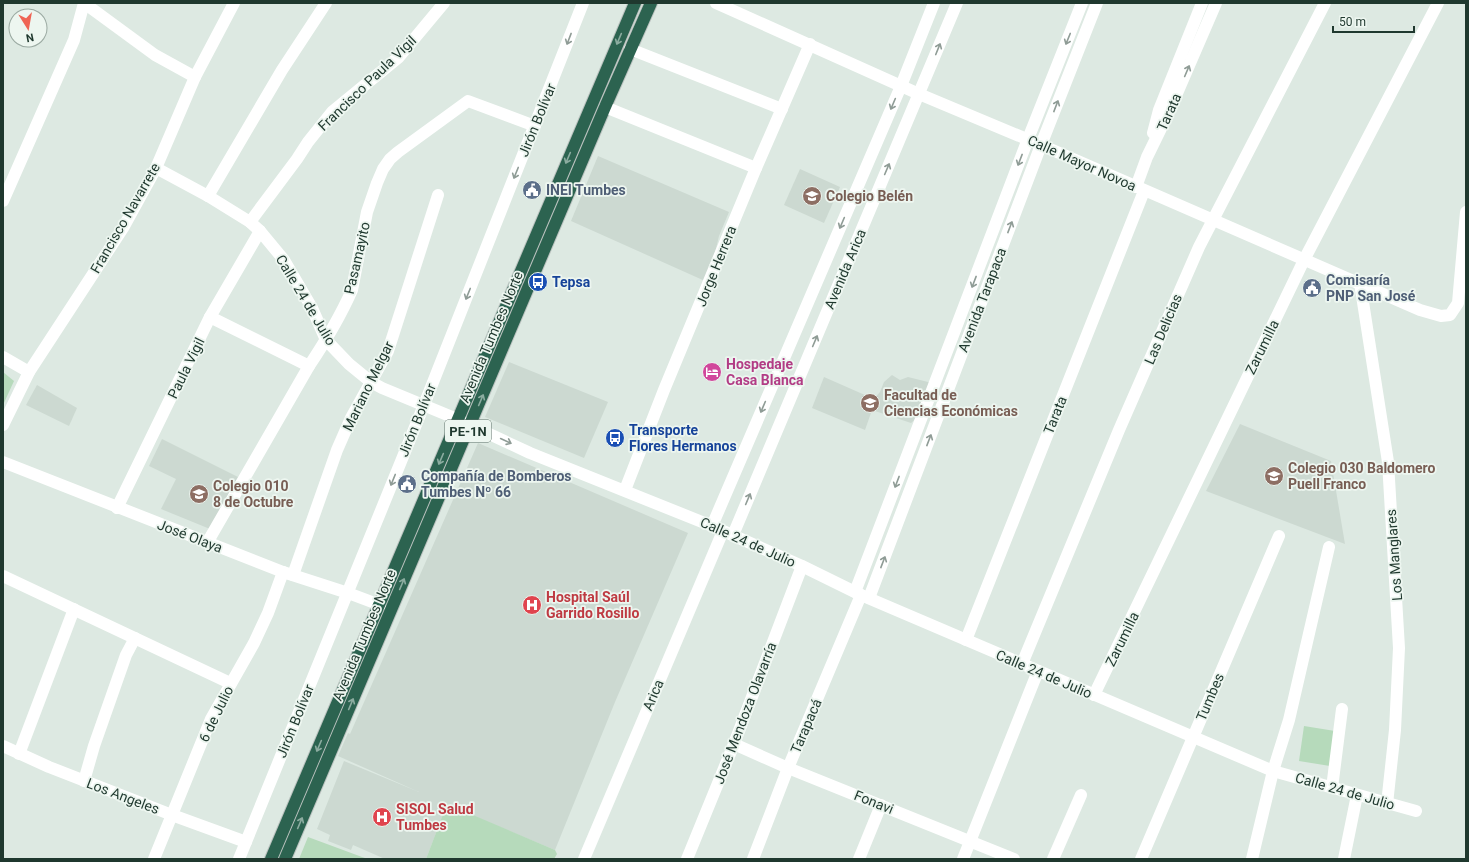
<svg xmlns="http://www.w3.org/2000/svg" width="1469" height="862" font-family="Roboto,sans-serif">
  <rect width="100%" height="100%" fill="#dde9e2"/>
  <g fill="#ccd9d1">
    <path d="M 598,156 L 729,212 L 719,236 L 712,265 L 705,281 L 571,221 Z"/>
    <path d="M 800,169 L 840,187 L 824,223 L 784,205 Z"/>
    <path d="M 509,362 L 608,402 L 584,458 L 485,417 Z"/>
    <path d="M 892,375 L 900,380 L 908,377 L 932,383 L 925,410 L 911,423 L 872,410 L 865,430 L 812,408 L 824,377 L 874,399 L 880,392 L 884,382 Z"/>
    <path d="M 37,385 L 77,408 L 69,426 L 26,405 Z"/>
    <path d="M 1240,424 L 1331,461 L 1345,544 L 1206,491 Z"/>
    <path d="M 162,439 L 238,477 L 210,529 L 161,509 L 176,479 L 149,466 Z"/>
    <path d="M 478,443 L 688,533 L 615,702 L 555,850 L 447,805 L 426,859 L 385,859 L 353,845 L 351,850 L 328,841 L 330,835 L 317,829 L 344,761 L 419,792 L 338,756 L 348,733 L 350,734 Z"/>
  </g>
  <g fill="#b6dabb">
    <path d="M 3,372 L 14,381 L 3,405 Z"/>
    <path d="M 1304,726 L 1335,731 L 1330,766 L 1299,761 Z"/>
    <path d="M 447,804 L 555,850 L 557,854 L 554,859 L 426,859 Z"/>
    <path d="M 308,837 L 362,857 L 368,859 L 299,859 Z"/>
  </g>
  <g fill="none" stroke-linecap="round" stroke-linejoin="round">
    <g stroke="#bcc3c0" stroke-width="14">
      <g id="highway">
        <path d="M 271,859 L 635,3"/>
        <path d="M 285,859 L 605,107 L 651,3"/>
      </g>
    </g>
    <g stroke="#fff" stroke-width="12">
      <path d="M 84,3 L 155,55 L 195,77"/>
      <path d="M 716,3 L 919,94 L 1041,145 L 1420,310 L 1441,316 L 1450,315 L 1458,303 L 1466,212"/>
      <path d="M 630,49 L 782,109"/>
      <path d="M 605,107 L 756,168"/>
      <path d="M 1153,133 L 1159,110 L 1202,3"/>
      <path d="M 156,168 L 208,196 L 250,222 L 260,231 L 284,260 L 312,308 L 326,340 L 349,364 L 371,382 L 382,388 L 457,419 L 530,453 L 712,526 L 802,566 L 861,595 L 1273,771 L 1416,811"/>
      <path d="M 1136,187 L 1147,157 L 1168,114 L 1216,3"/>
      <path d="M 208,196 L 282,70 L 326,3"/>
      <path d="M 3,201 L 74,40 L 84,3"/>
      <path d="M 250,222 L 297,159 L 308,142 L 332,112 L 399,57 L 444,3"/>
      <path d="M 1360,283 L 1388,462 L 1399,648 L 1395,730 L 1387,804"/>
      <path d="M 210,317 L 309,366"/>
      <path d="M 3,357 L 29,372"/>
      <path d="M 3,425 L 29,372 L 123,228 L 156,168 L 195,77 L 234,3"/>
      <path d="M 3,462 L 283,572 L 348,593 L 380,605"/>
      <path d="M 625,490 L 664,390 L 756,168 L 810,44"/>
      <path d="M 117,508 L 210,317 L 260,231"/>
      <path d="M 712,526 L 901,86 L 934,3"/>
      <path d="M 733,535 L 957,3"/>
      <path d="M 207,543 L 309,366 C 325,342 340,317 352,290 L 367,212 L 377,183 L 383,169 L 390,159 L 398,152 L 468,101 L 535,126"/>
      <path d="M 293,575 L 337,450 L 351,418 L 388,351 L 438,195"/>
      <path d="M 3,576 L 230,683"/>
      <path d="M 855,592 L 1028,139 L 1082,3"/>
      <path d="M 869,598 L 1041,145 L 1097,3"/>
      <path d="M 966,640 L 1144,191"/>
      <path d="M 1022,664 L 1119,430 L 1199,247 L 1325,3"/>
      <path d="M 1094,695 L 1304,260 L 1438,3"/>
      <path d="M 734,744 L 788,768 L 1014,859"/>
      <path d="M 3,746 L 49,767 L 172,815 L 246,842"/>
      <path d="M 19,754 L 74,609"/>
      <path d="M 84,781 L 94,746 L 126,655 L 135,638"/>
      <path d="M 1332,788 L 1342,709"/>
      <path d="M 154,859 L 211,719 L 254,643 L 268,613 L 283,572"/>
      <path d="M 239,859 L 424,405 L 583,3"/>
      <path d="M 584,859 L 723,531"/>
      <path d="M 687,859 L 734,744 L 802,566"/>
      <path d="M 753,859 L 788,768 L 861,595"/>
      <path d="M 859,859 L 881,805"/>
      <path d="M 963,859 L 1038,671"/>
      <path d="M 1053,859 L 1081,795"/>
      <path d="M 1141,859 L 1279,536"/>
      <path d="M 1252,859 L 1273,771 L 1289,720 L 1329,547"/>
      <path d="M 1344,859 L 1357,795"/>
    </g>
    <use href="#highway" stroke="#2c6350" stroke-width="12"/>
  </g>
  <defs><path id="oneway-shaft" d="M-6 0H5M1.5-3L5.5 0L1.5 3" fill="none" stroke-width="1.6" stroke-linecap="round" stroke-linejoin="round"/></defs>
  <g stroke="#8f9c96">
    <use href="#oneway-shaft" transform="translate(569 39) rotate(111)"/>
    <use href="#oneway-shaft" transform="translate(1068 39) rotate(112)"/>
    <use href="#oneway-shaft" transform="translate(938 49) rotate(-68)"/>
    <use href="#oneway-shaft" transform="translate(1187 71) rotate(-67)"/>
    <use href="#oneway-shaft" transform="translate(893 104) rotate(113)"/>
    <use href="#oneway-shaft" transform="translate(1056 106) rotate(-69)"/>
    <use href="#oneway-shaft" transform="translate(1020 160) rotate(111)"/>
    <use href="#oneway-shaft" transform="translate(887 169) rotate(-67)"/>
    <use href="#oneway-shaft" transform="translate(516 173) rotate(112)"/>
    <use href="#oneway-shaft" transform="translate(842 223) rotate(113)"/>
    <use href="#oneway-shaft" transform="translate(1010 227) rotate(-69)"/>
    <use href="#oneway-shaft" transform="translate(974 282) rotate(111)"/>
    <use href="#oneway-shaft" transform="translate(468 294) rotate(112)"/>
    <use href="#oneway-shaft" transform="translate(815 341) rotate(-67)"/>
    <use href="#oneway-shaft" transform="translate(763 407) rotate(113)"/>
    <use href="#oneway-shaft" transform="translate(929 440) rotate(-69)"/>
    <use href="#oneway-shaft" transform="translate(506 441) rotate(25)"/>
    <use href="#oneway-shaft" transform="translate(393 480) rotate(112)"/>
    <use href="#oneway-shaft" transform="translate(897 482) rotate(111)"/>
    <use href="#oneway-shaft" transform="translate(748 499) rotate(-67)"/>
    <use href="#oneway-shaft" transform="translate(883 562) rotate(-69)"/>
  </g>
  <g stroke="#8caca0">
    <use href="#oneway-shaft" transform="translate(619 39) rotate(113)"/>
    <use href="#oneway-shaft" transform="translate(568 158) rotate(113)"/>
    <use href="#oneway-shaft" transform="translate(481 400) rotate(-67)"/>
    <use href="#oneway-shaft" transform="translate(441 459) rotate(113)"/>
    <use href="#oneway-shaft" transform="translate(402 584) rotate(-67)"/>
    <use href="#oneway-shaft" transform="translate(351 704) rotate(-67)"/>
    <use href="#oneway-shaft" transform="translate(319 746) rotate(113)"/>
    <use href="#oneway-shaft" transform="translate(300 823) rotate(-67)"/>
  </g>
  <defs>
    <g id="civic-disc" transform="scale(1)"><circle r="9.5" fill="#5c6f8a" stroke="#edf6f0"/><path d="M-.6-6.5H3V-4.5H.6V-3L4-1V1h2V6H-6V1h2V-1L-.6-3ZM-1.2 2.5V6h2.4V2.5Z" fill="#fff"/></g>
    <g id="school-disc" transform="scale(1)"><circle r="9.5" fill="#8d6e63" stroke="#edf6f0"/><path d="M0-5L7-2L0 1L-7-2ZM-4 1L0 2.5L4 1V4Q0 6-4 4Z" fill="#fff"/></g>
    <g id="bus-disc" transform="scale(1)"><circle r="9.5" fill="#1a4fb4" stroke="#edf6f0"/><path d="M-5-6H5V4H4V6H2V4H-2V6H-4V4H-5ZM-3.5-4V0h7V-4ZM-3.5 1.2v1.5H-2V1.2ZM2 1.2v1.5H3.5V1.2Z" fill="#fff"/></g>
    <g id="hotel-disc" transform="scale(1)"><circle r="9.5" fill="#d1479c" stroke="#edf6f0"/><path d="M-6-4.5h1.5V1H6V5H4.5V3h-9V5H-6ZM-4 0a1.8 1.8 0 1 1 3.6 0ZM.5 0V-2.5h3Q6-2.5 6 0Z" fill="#fff"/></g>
    <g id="university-disc" transform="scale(1)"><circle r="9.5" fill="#8d6e63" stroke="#edf6f0"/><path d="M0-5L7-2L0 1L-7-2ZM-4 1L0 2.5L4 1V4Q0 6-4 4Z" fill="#fff"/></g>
    <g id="hospital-disc" transform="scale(1)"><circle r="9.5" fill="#e0444e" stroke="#edf6f0"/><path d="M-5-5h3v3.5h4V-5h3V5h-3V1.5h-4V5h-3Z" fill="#fff"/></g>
  </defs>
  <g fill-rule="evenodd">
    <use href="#civic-disc" x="532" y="190"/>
    <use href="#school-disc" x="812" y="196"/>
    <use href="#bus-disc" x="538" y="282"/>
    <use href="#civic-disc" x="1312" y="288"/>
    <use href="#hotel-disc" x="712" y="372"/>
    <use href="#university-disc" x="870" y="403"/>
    <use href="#bus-disc" x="615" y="438"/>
    <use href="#school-disc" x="1274" y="476"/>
    <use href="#civic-disc" x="407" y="484"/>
    <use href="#school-disc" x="199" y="494"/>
    <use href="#hospital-disc" x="532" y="605"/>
    <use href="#hospital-disc" x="382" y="817"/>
  </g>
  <g text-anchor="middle" stroke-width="3.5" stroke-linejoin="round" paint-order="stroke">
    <rect fill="#edf6f0" stroke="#5d7168" stroke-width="1" x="445" y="420" width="46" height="22" rx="3"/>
    <g font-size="13" font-weight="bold" fill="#1f382e">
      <text x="468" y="436">PE-1N</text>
    </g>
    <g font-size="14" fill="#1f382e" stroke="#edf6f0">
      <text transform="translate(367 83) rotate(-44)" y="5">Francisco Paula Vigil</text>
      <text transform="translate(1169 112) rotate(-66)" y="5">Tarata</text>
      <text transform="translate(537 120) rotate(-68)" y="5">Jirón Bolívar</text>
      <text transform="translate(1082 163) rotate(24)" y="5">Calle Mayor Novoa</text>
      <text transform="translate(125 218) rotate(-60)" y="5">Francisco Navarrete</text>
      <text transform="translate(357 258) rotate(-77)" y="5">Pasamayito</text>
      <text transform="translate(716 266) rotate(-68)" y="5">Jorge Herrera</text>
      <text transform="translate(845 269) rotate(-67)" y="5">Avenida Arica</text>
      <text transform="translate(306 300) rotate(59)" y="5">Calle 24 de Julio</text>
      <text transform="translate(982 300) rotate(-69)" y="5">Avenida Tarapaca</text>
      <text transform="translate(1163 329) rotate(-67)" y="5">Las Delicias</text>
      <text transform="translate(491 337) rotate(-67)" y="5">Avenida Tumbes Norte</text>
      <text transform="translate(1262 347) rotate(-64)" y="5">Zarumilla</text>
      <text transform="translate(186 368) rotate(-64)" y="5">Paula Vigil</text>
      <text transform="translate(368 386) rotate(-64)" y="5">Mariano Melgar</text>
      <text transform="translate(1055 415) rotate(-68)" y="5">Tarata</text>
      <text transform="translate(417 420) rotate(-68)" y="5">Jirón Bolívar</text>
      <text transform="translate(190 536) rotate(21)" y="5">José Olaya</text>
      <text transform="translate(748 542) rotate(24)" y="5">Calle 24 de Julio</text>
      <text transform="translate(1394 555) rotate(-94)" y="5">Los Manglares</text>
      <text transform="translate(364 635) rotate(-67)" y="5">Avenida Tumbes Norte</text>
      <text transform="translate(1122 639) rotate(-64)" y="5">Zarumilla</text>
      <text transform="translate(1044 674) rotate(23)" y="5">Calle 24 de Julio</text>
      <text transform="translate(653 695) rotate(-67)" y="5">Arica</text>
      <text transform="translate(1210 697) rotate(-67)" y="5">Tumbes</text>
      <text transform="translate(745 713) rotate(-69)" y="5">José Mendoza Olavarría</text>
      <text transform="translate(216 714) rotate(-64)" y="5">6 de Julio</text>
      <text transform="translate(295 721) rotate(-68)" y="5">Jirón Bolívar</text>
      <text transform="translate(806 726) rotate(-67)" y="5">Tarapacá</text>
      <text transform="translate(1345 791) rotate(16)" y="5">Calle 24 de Julio</text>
      <text transform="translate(123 796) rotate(21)" y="5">Los Angeles</text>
      <text transform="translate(874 802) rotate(22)" y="5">Fonavi</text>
    </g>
    <g font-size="14" font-weight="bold" fill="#4e5e75" stroke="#edf6f0" text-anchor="start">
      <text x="546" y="195">INEI Tumbes</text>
      <text x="1326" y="285">Comisaría<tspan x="1326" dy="16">PNP San José</tspan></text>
      <text x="421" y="481">Compañía de Bomberos<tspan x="421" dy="16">Tumbes Nº 66</tspan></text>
    </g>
    <g font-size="14" font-weight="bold" fill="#785e54" stroke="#edf6f0" text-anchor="start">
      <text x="826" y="201">Colegio Belén</text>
      <text x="884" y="400">Facultad de<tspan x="884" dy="16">Ciencias Económicas</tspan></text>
      <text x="1288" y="473">Colegio 030 Baldomero<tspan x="1288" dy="16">Puell Franco</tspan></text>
      <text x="213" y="491">Colegio 010<tspan x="213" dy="16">8 de Octubre</tspan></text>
    </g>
    <g font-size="14" font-weight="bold" fill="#164399" stroke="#edf6f0" text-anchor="start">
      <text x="552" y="287">Tepsa</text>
      <text x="629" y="435">Transporte<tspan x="629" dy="16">Flores Hermanos</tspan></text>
    </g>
    <g font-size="14" font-weight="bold" fill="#b23c85" stroke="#edf6f0" text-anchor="start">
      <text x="726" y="369">Hospedaje<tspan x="726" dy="16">Casa Blanca</tspan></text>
    </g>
    <g font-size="14" font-weight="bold" fill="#be3a42" stroke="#edf6f0" text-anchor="start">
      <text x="546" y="602">Hospital Saúl<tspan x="546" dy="16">Garrido Rosillo</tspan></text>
      <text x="396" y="814">SISOL Salud<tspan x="396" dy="16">Tumbes</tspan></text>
    </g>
  </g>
  <rect width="1469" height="862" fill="none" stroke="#1f382e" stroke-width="8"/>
  <g transform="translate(28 28) rotate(169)"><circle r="19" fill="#edf6f0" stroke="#9baaa2"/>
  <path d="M0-3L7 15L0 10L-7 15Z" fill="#ef6555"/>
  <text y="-6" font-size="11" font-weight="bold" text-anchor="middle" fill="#1f382e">N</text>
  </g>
  <path d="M1333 26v6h81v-6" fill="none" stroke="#1f382e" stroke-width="2"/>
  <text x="1339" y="26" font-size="12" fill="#1f382e" stroke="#edf6f0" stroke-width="3" paint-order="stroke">50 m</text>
</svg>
